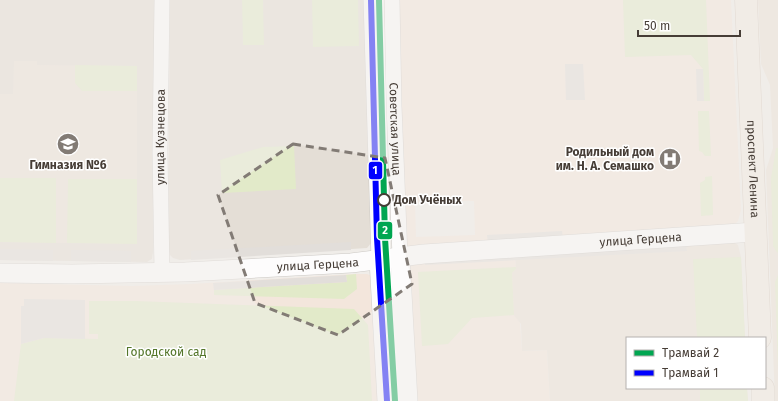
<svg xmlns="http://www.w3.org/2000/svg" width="778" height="401" font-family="'Fira Sans',sans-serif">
  <rect width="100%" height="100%" fill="#f0ede9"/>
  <g fill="#e4ded6">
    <path d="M 0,0 L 155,0 L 153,252 L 152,259 L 150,260 L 147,262 L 0,260 Z"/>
    <path d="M 170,0 L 366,0 L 372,242 L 367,248 L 180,260 L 173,258 L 170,255 L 168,248 Z"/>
  </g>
  <g fill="#f3e6dc" fill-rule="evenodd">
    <path d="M 395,0 L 731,0 L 741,210 L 738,221 L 735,224 L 407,247 ZM 465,201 L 474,201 L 475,235 L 416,237 L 415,203 Z"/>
    <path d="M 515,253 L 522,351 L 547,350 L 550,401 L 417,401 L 410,262 Z"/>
    <path d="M 356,274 L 367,274 L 374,277 L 380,401 L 0,401 L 0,283 L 133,286 L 191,284 Z"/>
  </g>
  <g fill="#ebe2d8">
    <path d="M 758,0 L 778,0 L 778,401 L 775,401 L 766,170 L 773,148 L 770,85 L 761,64 Z"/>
    <path d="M 14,61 L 37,61 L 37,65 L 137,66 L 137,244 L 0,242 L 0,94 L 13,94 Z"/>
    <path d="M 733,242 L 738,245 L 741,257 L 745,338 L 627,338 L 627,388 L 747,388 L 748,401 L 550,401 L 547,350 L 522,351 L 521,324 L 514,315 L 512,273 L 516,269 L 515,253 Z"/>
  </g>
  <g fill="#e2eac9">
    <path d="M 242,0 L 263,0 L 264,45 L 243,45 Z"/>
    <path d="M 312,0 L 358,0 L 359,46 L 313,47 Z"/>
    <path d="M 623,0 L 706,0 L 710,101 L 704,101 L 703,69 L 691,55 L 625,57 Z"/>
    <path d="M 75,65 L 137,66 L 137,91 L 82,91 L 75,83 Z"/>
    <path d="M 698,111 L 709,111 L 711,156 L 705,156 L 702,152 L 699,151 Z"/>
    <path d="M 294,146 L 296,189 L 222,193 L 220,160 L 263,147 Z"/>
    <path d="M 776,148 L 778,148 L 778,253 L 776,251 L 773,246 L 771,178 Z"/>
    <path d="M 712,176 L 713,215 L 701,216 L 700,183 L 705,180 L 705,177 Z"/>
    <path d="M 0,178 L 56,178 L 56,243 L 0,242 Z"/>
    <path d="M 68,179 L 137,179 L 137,244 L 67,243 Z"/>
    <path d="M 741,257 L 745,338 L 697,338 L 693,259 Z"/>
    <path d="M 516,267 L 516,269 L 512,273 L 514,315 L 472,318 L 448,344 L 422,346 L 418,272 Z"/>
    <path d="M 356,274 L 357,289 L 344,299 L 214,295 L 214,290 L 347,282 L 346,275 Z"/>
    <path d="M 778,275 L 778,371 L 775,282 Z"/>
    <path d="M 89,301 L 135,301 L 354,309 L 368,325 L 372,401 L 14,401 L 21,344 L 44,338 L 98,339 L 98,334 L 89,334 Z"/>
    <path d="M 700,388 L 747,388 L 748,401 L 700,401 Z"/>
  </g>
  <g fill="#e2deda">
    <path d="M 565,64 L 583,64 L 585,100 L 566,100 Z"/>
    <path d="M 696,69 L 703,69 L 704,101 L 697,101 Z"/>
    <path d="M 562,231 L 563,239 L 488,243 L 487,235 Z"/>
    <path d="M 351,242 L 351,250 L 191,260 L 191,251 Z"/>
    <path d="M 686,244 L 687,251 L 425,265 L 424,258 Z"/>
    <path d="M 0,249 L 53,250 L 53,261 L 0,260 Z"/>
    <path d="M 71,250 L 131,251 L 131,262 L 71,261 Z"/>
    <path d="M 346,275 L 347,282 L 214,290 L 213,283 Z"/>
    <path d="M 24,299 L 85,300 L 85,339 L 44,338 L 21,344 L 21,306 L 24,306 Z"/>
  </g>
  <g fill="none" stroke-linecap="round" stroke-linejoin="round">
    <g stroke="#ccc9c5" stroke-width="16">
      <g id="minor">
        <path d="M 371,0 L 379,260"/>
        <path id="s1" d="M 392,0 L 394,106 L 400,257"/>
        <path id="s2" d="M 162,273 L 160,152 L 162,0"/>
      </g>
    </g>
    <g stroke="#ccc9c5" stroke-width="20">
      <g id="tertiary">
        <path d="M 400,257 L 408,401"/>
        <path d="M 379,260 L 387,401"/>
        <path id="s3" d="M 0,273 L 72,274 L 185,272 L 351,263 L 424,254 L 755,232"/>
      </g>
    </g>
    <g stroke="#d2c5b7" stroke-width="23">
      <g id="primary">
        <path id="s4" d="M 746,0 L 760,338"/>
        <path d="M 763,388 L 763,401"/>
      </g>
    </g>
    <use href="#minor" stroke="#fdfcfc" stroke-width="15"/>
    <use href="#tertiary" stroke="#fdfcfc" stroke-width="19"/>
    <use href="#primary" stroke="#f1eae3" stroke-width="22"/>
    <g stroke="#fff" stroke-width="9">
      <path id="tram-1" d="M 379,0 L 385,238 L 395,401"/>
    </g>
    <g stroke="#fff" stroke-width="9">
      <path id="tram-2" d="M 371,0 L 377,238 L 387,401"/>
    </g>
    <use href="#tram-1" stroke="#00a651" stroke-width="6"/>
    <use href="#tram-2" stroke="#00f" stroke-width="6"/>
  </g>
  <path d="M0 0H778V401H0ZM 293,144 L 385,158 L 412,284 L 338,335 L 255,303 L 218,195 Z" fill="#f0ede9" fill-opacity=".55" fill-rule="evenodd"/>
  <path fill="none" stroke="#827b75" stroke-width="3" stroke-dasharray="8 5" stroke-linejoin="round" d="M 293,144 L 385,158 L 412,284 L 338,335 L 255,303 L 218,195 Z"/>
  <defs>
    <g id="school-disc" transform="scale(1.15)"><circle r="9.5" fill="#827b75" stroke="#fff"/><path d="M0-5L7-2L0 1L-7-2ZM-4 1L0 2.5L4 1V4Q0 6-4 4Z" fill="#fff"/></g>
    <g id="hospital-disc" transform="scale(1.15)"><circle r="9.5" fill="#827b75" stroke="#fff"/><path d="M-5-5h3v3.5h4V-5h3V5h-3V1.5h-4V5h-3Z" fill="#fff"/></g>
  </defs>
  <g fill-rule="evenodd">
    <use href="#school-disc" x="68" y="144"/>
    <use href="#hospital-disc" x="670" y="159"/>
  </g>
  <circle fill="#fff" stroke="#463d36" stroke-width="2" cx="384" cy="200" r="6"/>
  <g text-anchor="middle" stroke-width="3" stroke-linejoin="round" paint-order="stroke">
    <g font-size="12" fill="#463d36" stroke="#fff">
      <text dy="4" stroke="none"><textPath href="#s1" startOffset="129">Советская улица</textPath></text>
      <text dy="4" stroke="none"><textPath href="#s2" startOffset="136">улица Кузнецова</textPath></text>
      <text dy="4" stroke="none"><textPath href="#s4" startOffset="169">проспект Ленина</textPath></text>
      <text dy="4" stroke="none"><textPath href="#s3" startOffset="642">улица Герцена</textPath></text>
      <text dy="4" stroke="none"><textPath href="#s3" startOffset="318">улица Герцена</textPath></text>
    </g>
    <g font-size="12" font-weight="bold" fill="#463d36" stroke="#fff" text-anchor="end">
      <text x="654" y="156">Родильный дом<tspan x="654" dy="14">им. Н. А. Семашко</tspan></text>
      <text x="68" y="169" text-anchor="middle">Гимназия №6</text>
    </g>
    <g font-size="12" font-weight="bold" fill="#463d36" stroke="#fff" text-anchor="start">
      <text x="394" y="204">Дом Учёных</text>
    </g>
    <g font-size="12" fill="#54762a" stroke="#fff">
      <text x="166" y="356">Городской сад</text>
    </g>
  </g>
  <g stroke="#fff" stroke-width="1.5">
    <rect x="368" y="161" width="15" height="19" rx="4" fill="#00f"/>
    <rect x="377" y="221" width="16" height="19" rx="4" fill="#00a651"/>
  </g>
  <g font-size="11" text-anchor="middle" font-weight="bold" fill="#fff">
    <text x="375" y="174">1</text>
    <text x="385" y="234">2</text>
  </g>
  <rect x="626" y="337" width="140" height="52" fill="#ffffff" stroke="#b5b1af"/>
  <rect x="634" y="350" width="20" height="6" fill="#00a651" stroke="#b5b1af"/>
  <text x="662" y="357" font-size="12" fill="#463d36">Трамвай 2</text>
  <rect x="634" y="370" width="20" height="6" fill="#0000ff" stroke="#b5b1af"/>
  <text x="662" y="377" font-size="12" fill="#463d36">Трамвай 1</text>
  <path d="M638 30v6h102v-6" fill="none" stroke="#463d36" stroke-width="2"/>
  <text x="644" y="30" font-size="12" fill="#463d36" stroke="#ffffff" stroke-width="3" paint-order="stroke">50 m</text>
</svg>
